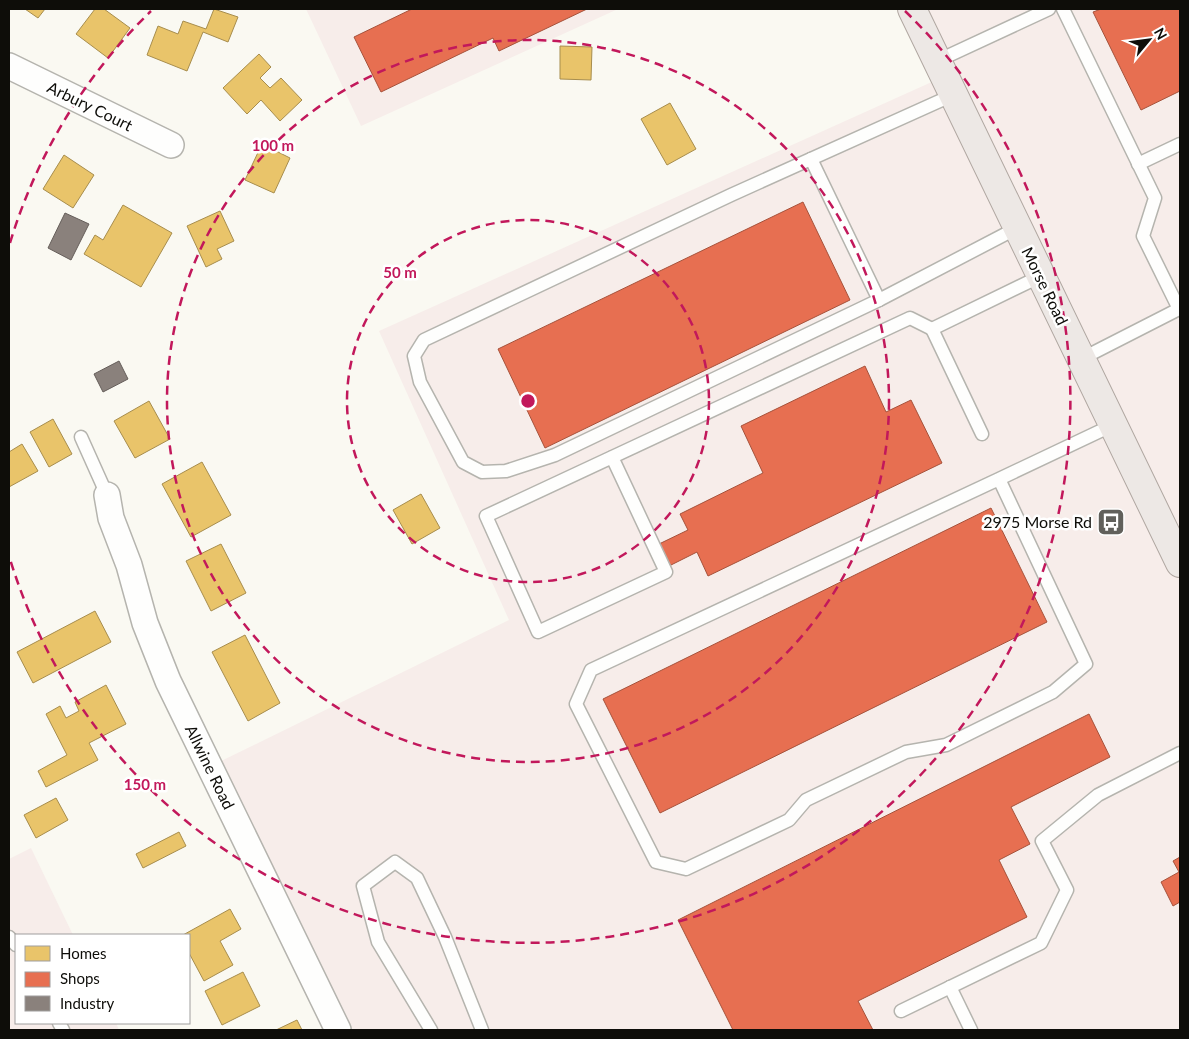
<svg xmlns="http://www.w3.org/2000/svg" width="1189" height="1039" font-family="Lato,sans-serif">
  <rect width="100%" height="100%" fill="#faf9f2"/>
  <g fill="#f7edea">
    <path d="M 306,9 L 618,9 L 361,126 Z"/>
    <path d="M 914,9 L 1180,9 L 1180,1030 L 347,1030 L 217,763 L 509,620 L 379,331 L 945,76 Z"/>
    <path d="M 31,848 L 73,935 L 16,935 L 16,1023 L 116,1023 L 119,1030 L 9,1030 L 9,859 Z"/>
  </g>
  <g fill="#e9c46a" stroke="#a78d4d">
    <path d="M 25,9 L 45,9 L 38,18 Z"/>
    <path d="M 95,9 L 104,9 L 130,28 L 108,58 L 76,34 Z"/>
    <path d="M 214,9 L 238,17 L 228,42 L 203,32 L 187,71 L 147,55 L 158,26 L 178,34 L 183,21 L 206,29 Z"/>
    <path d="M 560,46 L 592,47 L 591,80 L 560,79 Z"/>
    <path d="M 259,54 L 271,67 L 260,78 L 270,88 L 281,78 L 302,100 L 280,121 L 261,100 L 247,114 L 223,88 Z"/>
    <path d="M 670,103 L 696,149 L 667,165 L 641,119 Z"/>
    <path d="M 262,144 L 290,158 L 274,193 L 245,180 Z"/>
    <path d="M 64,155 L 94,175 L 73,208 L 43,189 Z"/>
    <path d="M 123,205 L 172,233 L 141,287 L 84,254 L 95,235 L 103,240 Z"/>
    <path d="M 220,211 L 234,241 L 217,249 L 222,259 L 206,267 L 187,226 Z"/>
    <path d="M 149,401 L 170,439 L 135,458 L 114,421 Z"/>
    <path d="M 53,419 L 72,454 L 49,467 L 30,432 Z"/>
    <path d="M 22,444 L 38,471 L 9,487 L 9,452 Z"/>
    <path d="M 202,462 L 231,515 L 191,537 L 162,484 Z"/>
    <path d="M 421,494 L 440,528 L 412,544 L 393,510 Z"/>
    <path d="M 221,544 L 246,593 L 211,611 L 186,561 Z"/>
    <path d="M 95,611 L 111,642 L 33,683 L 17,652 Z"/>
    <path d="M 245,635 L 280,703 L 248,721 L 212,652 Z"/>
    <path d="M 106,685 L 126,724 L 89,743 L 98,760 L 46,787 L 38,771 L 67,755 L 46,714 L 60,706 L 66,718 L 79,711 L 75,702 Z"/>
    <path d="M 56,798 L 68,820 L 36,838 L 24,815 Z"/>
    <path d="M 179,832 L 186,846 L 143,868 L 136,854 Z"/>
    <path d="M 230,909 L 241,929 L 220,941 L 233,965 L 204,981 L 189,953 L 189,935 L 183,935 Z"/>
    <path d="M 243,972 L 260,1006 L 222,1025 L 205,991 Z"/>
    <path d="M 297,1020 L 302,1030 L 276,1030 Z"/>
  </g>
  <g fill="#e76f51" stroke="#a6523b">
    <path d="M 412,9 L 587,9 L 499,51 L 493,38 L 381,92 L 354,37 Z"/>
    <path d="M 1101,9 L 1180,9 L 1180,91 L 1141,110 L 1093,12 Z"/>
    <path d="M 803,202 L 850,300 L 545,448 L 498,349 Z"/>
    <path d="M 865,366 L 886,412 L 911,400 L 942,463 L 708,576 L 697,552 L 669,566 L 659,544 L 688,530 L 680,514 L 763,473 L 741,426 Z"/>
    <path d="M 991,508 L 1047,622 L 660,813 L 603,699 Z"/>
    <path d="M 1089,714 L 1110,757 L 1011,807 L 1030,844 L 999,860 L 1027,917 L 858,1001 L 873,1030 L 733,1030 L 678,920 Z"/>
    <path d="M 1180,857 L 1180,902 L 1173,906 L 1161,882 L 1179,872 L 1173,861 Z"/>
  </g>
  <g fill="#8a817c" stroke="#655e5a">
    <path d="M 65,213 L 89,224 L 71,260 L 48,248 Z"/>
    <path d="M 119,361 L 128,379 L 103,392 L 94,374 Z"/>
  </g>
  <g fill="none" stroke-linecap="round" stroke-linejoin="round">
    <g stroke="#b5b4ae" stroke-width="15">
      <g id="service">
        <path d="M 1063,9 L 1155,198 L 1143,236 L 1179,309 L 1081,359"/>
        <path d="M 937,61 L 1049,9"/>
        <path d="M 811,159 L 879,300 L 1017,228"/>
        <path d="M 1138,164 L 1180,144"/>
        <path d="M 879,300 L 555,455 L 506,471 L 482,472 L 463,462 L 420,382 L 414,356 L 424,340 L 731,195 L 953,95"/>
        <path d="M 982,434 L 932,329 L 1041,276"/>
        <path d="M 81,437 L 107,495"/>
        <path d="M 612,457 L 666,572 L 538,632 L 486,516 C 627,450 768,383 910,318 L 932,329"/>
        <path d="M 999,479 L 591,670 L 576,704 L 656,862 L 686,869 L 789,820 L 806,800 L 906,752 L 946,745 L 1053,692 L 1086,664 L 999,479 L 1113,425"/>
        <path d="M 9,937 L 16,945"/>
        <path d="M 950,987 L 971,1030"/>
        <path d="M 901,1011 L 1041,943 L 1067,890 L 1042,841 L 1098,795 L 1180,753"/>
        <path d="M 59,1023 L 63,1030"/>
        <path d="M 431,1030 L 378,942 L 363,886 L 395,862 L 417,878 L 445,937 L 482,1030"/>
      </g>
    </g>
    <g stroke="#b5b4ae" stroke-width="28">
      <g id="minor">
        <path d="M 9,66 L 171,145"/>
        <path d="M 107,495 L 111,518 L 129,565 L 145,623 L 168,681 L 338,1030"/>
      </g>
    </g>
    <g stroke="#b0a7a1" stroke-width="30">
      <path id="primary" d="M 912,9 L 1180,563"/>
    </g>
    <use href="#service" stroke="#fefefd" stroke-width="12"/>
    <use href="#minor" stroke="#fefefd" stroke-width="25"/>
    <use href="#primary" stroke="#ede8e5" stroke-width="28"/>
  </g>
  <g fill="none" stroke="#c2185b" stroke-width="2.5" stroke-dasharray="9 6">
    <circle cx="528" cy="401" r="181"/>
    <circle cx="528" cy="401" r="361"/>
    <path d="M10 243A542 542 0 0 1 151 11M905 11A542 542 0 1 1 10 559"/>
  </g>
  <defs>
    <g id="bus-square" transform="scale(1.4375)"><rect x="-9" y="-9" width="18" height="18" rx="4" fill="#61605b" stroke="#fff"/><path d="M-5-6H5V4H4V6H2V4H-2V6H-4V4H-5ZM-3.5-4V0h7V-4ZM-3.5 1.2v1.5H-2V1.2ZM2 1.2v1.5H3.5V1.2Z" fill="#fff"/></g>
  </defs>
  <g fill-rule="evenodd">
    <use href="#bus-square" x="1111" y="522"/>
  </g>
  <g text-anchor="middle" stroke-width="5" stroke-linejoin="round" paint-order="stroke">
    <g font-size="16" fill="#0e0d09" stroke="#fff">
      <text transform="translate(90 106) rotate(26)" y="6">Arbury Court</text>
      <text transform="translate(1045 286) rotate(64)" y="6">Morse Road</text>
      <text transform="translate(210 767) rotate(64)" y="6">Allwine Road</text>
    </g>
    <g font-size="16" fill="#0e0d09" stroke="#fff" text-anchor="end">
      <text x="1092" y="528">2975 Morse Rd</text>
    </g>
  </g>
  <circle cx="528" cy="401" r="8" fill="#c2185b" stroke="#fff" stroke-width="2.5"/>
  <g font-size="15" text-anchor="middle" font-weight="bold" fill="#c2185b" stroke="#fff" stroke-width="5" stroke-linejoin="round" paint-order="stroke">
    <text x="273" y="151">100 m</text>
    <text x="400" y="278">50 m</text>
    <text x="145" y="790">150 m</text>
  </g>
  <rect width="1189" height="1039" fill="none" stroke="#0e0d09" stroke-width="20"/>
  <rect x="15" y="934" width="175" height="90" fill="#ffffff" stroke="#9f9e9d"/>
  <rect x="25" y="946" width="25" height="15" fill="#e9c46a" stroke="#9f9e9d"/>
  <text x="60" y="959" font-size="15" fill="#0e0d09">Homes</text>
  <rect x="25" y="972" width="25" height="15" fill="#e76f51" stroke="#9f9e9d"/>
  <text x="60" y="984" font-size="15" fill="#0e0d09">Shops</text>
  <rect x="25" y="996" width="25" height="15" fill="#8a817c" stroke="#9f9e9d"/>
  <text x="60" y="1009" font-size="15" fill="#0e0d09">Industry</text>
  <g transform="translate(1149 40) rotate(61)" stroke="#ffffff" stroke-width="4" paint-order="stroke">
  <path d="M0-4L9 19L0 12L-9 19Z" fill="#0e0d09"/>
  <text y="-8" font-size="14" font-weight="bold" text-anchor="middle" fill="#0e0d09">N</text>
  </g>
</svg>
